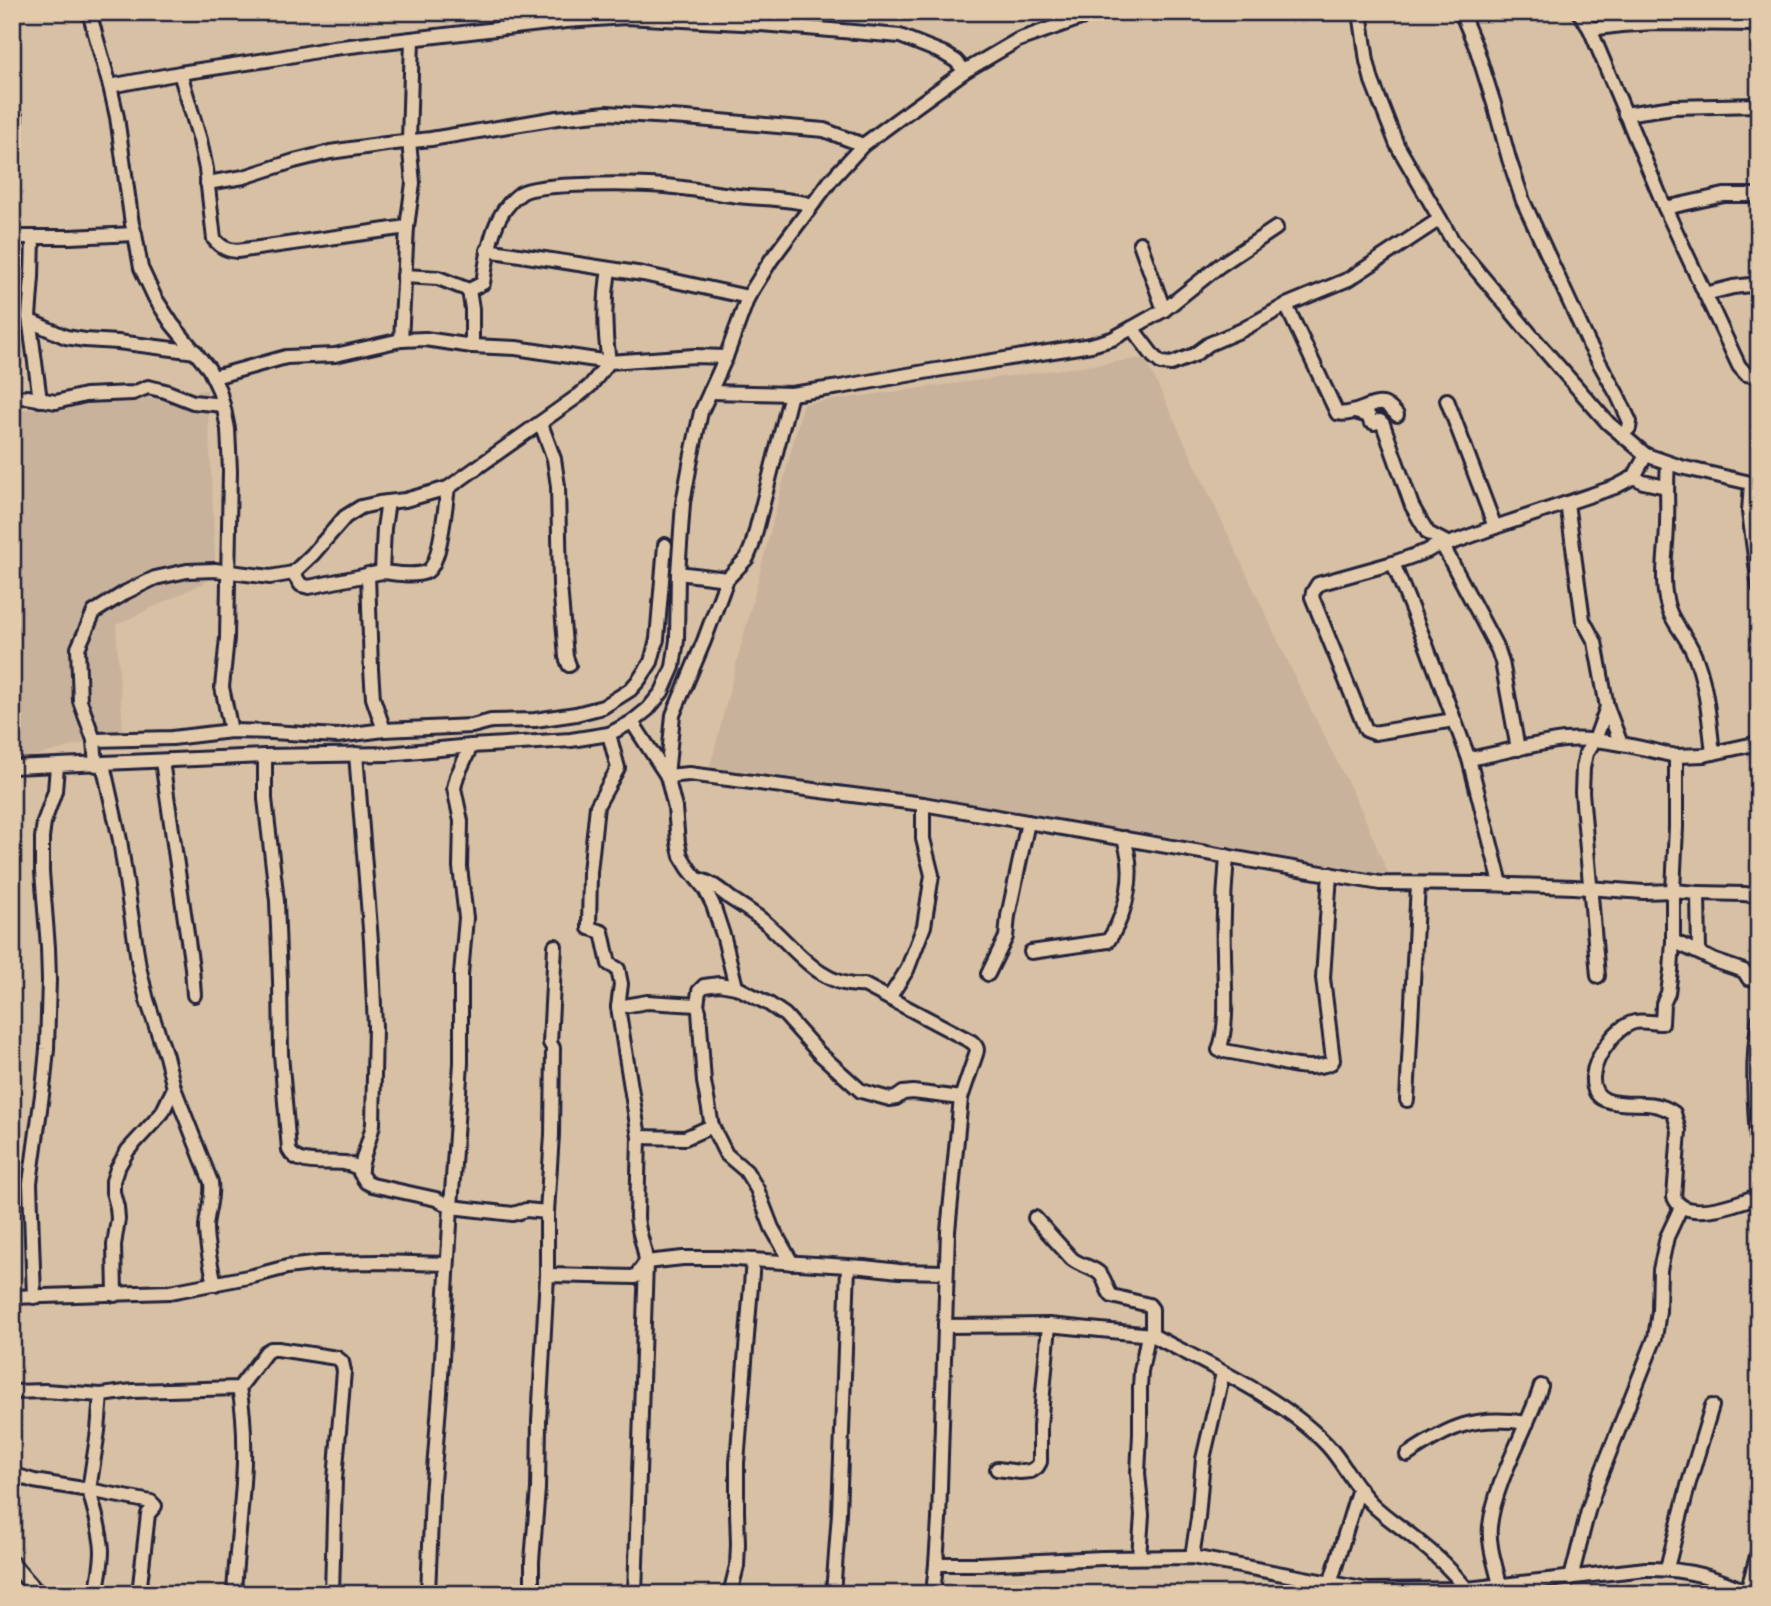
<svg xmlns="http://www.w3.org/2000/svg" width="1771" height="1606" font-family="Kalam,sans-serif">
  <rect width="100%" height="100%" fill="#d7c0a4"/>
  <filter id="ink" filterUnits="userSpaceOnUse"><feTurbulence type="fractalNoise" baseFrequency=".0143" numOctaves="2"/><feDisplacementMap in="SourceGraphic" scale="14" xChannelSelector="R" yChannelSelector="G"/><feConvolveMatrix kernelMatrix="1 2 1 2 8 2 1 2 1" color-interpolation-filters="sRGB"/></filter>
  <g filter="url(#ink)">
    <g fill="#c8b29b">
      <path d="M 1145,358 L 1304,696 L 1360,807 L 1392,883 L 710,767 L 803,404 Z"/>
      <path d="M 207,390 L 216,577 L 116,625 L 123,733 L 12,762 L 12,411 Z"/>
    </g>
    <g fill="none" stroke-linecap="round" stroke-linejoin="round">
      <g stroke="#22223b" stroke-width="18">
        <g id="minor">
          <path d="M 89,12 L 110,86 L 117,117 L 132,224 L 135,234 L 141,268 L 155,298 L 172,324 L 209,369 L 219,390 L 224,409 L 228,429 L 230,471 L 227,638 L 222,687 L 231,731"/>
          <path d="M 1360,12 L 1367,61 L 1372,81 L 1397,145 L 1454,243 L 1531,335 L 1608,423 L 1646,455 L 1681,467 L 1759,485"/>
          <path d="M 1461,12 L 1477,50 L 1494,104 L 1509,159 L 1523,201 L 1589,344 L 1618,396 L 1630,422 L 1629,428 L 1622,435"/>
          <path d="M 1579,12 L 1590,29 L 1665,208 L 1739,366 L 1746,374 L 1759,376"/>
          <path d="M 1590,29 L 1621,25 L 1656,23 L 1759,24"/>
          <path d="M 180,73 L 200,140 L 206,169 L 214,239 C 221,247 226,250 237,251 L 407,227"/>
          <path d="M 110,86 L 180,73 L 273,59 L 333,48 L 566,21 L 625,17 L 761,24 L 900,36 L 943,53 L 956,61 L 965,71"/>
          <path d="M 1625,114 L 1673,107 L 1759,105"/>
          <path d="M 12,146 L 15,145 L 15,116"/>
          <path d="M 207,183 L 244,177 L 294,161 L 330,152 L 386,144 L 431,139 L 557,118 L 607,113 L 686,118 L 824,130 L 863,145"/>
          <path d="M 1665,208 L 1724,195 L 1759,195"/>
          <path d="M 12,237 L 70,237 L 135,234"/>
          <path d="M 33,237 L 32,277 L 29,317 L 40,400"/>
          <path d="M 1140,243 L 1164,310"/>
          <path d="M 487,250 L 643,274 L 748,297"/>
          <path d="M 404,276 L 438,278 L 469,290"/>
          <path d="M 1705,294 L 1733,287 L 1759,284"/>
          <path d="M 30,321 L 66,337 L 85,340 L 118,342 L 196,352"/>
          <path d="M 1132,328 L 1164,310 L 1219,266 L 1276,228"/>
          <path d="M 401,340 L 407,227 L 413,183 L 409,141 L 412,39"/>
          <path d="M 472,346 L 472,309 L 469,290 L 483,283 C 488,251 492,213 521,193 C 538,182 640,184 664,186 C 689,188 713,193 738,196 C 763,199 788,198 812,205"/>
          <path d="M 214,377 L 286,357 L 335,355 L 401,340 L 425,339 L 472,346 L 516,348 L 609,362 L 694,356 L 726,357"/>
          <path d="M 710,392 L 791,394 L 840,387 L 930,371 L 1091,345 L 1112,339 L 1132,328 L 1154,357 L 1161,363 L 1171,364 L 1194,355 L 1209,344 L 1242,330 L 1286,305"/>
          <path d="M 12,398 L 27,397 L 56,402 L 85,395 L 133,393 L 148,387 L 165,391 L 193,402 L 223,405"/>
          <path d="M 1447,400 L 1495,527"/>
          <path d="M 1355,412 L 1369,416 L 1370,421 L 1374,423 L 1380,421 L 1383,424 L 1412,506 L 1420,520 L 1428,533 L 1449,544"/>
          <path d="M 1397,415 C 1394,412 1388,405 1383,404 C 1372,401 1353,417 1337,413 L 1286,305 L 1349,279 L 1440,219"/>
          <path d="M 541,424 L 554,459 L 558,486 L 560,585 L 566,657 L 569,665"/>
          <path d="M 1668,464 C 1666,485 1668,502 1667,523 C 1667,551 1659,582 1669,610 C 1674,625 1687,637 1693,652 C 1707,682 1709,720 1713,753"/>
          <path d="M 1634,477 L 1643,482 L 1666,487"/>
          <path d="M 1751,483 L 1749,512 L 1759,587"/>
          <path d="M 1567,503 L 1583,620 L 1595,642 L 1607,707 L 1621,744"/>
          <path d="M 1443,546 L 1498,650 L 1502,662 L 1518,749"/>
          <path d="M 1393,563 L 1425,642 L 1469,759 L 1501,884"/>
          <path d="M 382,572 C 395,573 413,577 426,572 C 441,566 445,505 448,488"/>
          <path d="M 293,573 L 301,585 L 309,587 L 382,572 L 384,528 L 388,502"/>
          <path d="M 678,573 L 727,579"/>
          <path d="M 368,574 L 371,669 L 373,698 L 384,730"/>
          <path d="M 1454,720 L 1374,733 L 1366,730 L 1312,597 L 1313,592 L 1318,584 L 1393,563 L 1427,551 L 1434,547 L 1443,546 L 1495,527 L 1615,487 L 1634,477 L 1646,455"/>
          <path d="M 632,722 L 667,776"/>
          <path d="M 609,734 L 618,768 L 597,806 L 590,872 L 589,928 L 602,932 L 609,964 L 618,969 L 621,984 L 618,1007 L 639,1137 L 637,1217 C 638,1233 645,1246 646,1262 L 635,1594"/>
          <path d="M 94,740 L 172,738 L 231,731 L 272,732 L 337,736 L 384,730 L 472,726 L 491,721 L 535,720 L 576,714 L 603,707 L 630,690 L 639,680 L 651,662 L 657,639 L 665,545"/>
          <path d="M 471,746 L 457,776 L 454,788 L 461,821 L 460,867 L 466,918 L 461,974 L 461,1063 L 451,1207 L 513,1214 L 526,1210 L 547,1212"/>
          <path d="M 356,754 L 371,941 L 375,1027 L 373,1124 C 370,1141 362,1156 360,1173 L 366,1182 L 372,1185 L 436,1199 L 451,1207 L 440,1393 L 432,1495 L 428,1594"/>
          <path d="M 265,756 L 265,799 L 277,901 L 280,981 L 281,1054 L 289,1150 C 297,1167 328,1161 344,1163 C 350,1164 355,1167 361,1169"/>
          <path d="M 1469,759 C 1500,753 1532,744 1564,740 C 1602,737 1640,748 1676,756"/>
          <path d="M 162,761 L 192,968 L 194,995"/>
          <path d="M 103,764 L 120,840 L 139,967 L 147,1000 L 166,1056 L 174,1088 L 211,1182 C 213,1199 207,1211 206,1227 C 206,1246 211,1265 215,1284"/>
          <path d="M 96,765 L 94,740 L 80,701 L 78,648 L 94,612 L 126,592 L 155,578 L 187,571 L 215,570 L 270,577 L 293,573 L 312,555 L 345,517 L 361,507 L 379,503 L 405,500 L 448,488 L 578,396 L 590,386 L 609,362 C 604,331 604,300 609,269"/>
          <path d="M 12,767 L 265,756 L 388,754 L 471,746 L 571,740 L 609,734 L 632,722 L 648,709 L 662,692 L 673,667 L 677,640 L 678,573 L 683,503 L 691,459 L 701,412 L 726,357 L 748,297 L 771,260 L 831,180 L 863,145 L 897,120 L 965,71 L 1018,40 L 1098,12"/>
          <path d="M 667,776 L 689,774 L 923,804 L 1380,883 L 1485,884 L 1574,887 L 1644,892 L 1673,891 L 1676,827 L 1676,756 L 1704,755 L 1759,743"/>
          <path d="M 1227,856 C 1224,888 1223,921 1224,953 C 1224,980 1229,1025 1219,1050 C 1236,1053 1253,1056 1270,1060 C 1290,1065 1311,1071 1331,1063 L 1333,1060 L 1323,978 L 1330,874"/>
          <path d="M 697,879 C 711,882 719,889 730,898 C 742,906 755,914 766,923 C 795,948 821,988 864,985 L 972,1042 C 977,1047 978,1049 976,1054 L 961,1098 L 948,1231 L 939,1520 L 936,1564 L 980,1564 L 1102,1558 L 1192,1557 L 1368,1590 L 1467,1589 L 1646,1569 C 1683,1568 1718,1577 1751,1594"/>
          <path d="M 1698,893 L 1744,894 L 1759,896"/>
          <path d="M 1673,941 L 1671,971 L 1668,993 L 1663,1004 L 1662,1023 C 1654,1023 1643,1020 1635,1022 C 1625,1024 1614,1034 1609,1042 C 1601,1052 1594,1065 1593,1077 C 1591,1112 1634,1101 1654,1105 C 1661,1106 1668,1109 1674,1113 L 1679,1131 L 1674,1197 C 1684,1223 1736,1204 1755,1197 L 1759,1195"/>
          <path d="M 1031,952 L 1108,941 C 1123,920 1132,887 1129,861 C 1128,853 1126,846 1124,838"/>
          <path d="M 1699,953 L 1673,941 L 1673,891 L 1698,893 L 1699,953 L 1715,961 L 1744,971 L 1749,979 L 1759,979"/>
          <path d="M 988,974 L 1006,937 L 1008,916 L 1028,822"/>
          <path d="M 1598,976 L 1582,792 L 1583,768 L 1586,753 L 1595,740 L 1607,707"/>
          <path d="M 736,987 L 724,938 L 713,905 L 705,889 L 689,869 L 681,856 L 678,843 L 675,808 L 667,776 L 673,715 L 704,641 L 727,579 L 747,558 L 752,546 L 791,394"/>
          <path d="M 889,998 L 907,970 L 924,926 L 932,875 L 923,839 L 923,804"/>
          <path d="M 618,1007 L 647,1002 L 697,1005"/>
          <path d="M 1759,1019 C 1750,1068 1756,1118 1759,1167"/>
          <path d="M 1407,1100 L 1418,884"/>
          <path d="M 712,1126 L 704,1082 L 699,1011 L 697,1005 L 699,991 L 704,986 L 719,984 L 736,987 L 769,1004 L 785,1015 L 819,1053 L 861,1091 L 890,1099 L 896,1098 L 903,1093 L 913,1092 L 961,1098"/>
          <path d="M 639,1137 L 685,1138 L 712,1126 L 726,1154 L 746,1171 L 757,1189 L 772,1228 L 792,1263"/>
          <path d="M 1035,1218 L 1072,1259 C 1081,1266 1093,1267 1100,1274 C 1106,1280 1106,1290 1112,1296 L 1149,1305 L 1152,1309 L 1152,1335 C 1208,1365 1283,1398 1327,1445 C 1344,1463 1354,1487 1372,1504 C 1386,1518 1403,1528 1418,1541 C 1436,1555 1452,1571 1467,1589"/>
          <path d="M 547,1275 L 547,1212 L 552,1135 L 553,1048 L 550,1043 L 555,946"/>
          <path d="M 115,1295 L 114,1245 L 118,1219 L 117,1207 L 113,1192 L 113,1181 L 117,1169 L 128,1150 L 162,1113 L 174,1088"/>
          <path d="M 12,1297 L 170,1292 L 253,1276 L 287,1267 L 320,1263 L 377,1262 L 447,1264"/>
          <path d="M 34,1297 L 30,1183 L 44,1080 L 47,1049 L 49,980 L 48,947 L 42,872 L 42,838 L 44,822 L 55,791 L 57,766"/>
          <path d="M 945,1326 L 1049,1325 L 1152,1335"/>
          <path d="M 12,1392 L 45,1391 L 101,1395"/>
          <path d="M 1407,1455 C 1450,1426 1474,1415 1527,1423"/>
          <path d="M 997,1469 L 1020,1472 L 1031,1471 L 1037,1467 L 1040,1462 L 1040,1426 L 1049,1325"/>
          <path d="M 12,1474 L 34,1481 L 89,1490 C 94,1510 101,1530 102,1550 C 102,1565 99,1579 96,1594"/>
          <path d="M 1139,1557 L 1142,1515 L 1138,1473 L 1140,1434 L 1140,1387 L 1141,1371 L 1148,1335"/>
          <path d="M 1192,1557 L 1198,1518 L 1203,1459 L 1223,1373"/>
          <path d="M 12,1563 L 39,1594"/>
          <path d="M 1667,1568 L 1688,1486 L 1712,1406"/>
          <path d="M 1571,1578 L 1588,1511 L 1597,1484 L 1655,1338 L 1659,1311 L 1660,1270 L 1667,1237 L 1681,1207"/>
          <path d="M 1330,1584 L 1359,1488"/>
          <path d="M 1500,1585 C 1496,1567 1488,1545 1490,1526 C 1495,1480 1527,1431 1541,1386"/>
          <path d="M 1747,1592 L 1759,1549"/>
          <path d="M 139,1594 L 148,1514 L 155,1506 L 151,1502 L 89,1490 L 98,1431 L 101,1395 L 133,1391 L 239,1388 L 266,1352 L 271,1349 L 278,1349 L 337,1358 L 342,1362 L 344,1371 L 335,1479 L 332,1594"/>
          <path d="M 234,1594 C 237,1528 252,1453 239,1388"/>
          <path d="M 532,1594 L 532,1561 L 538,1489 L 539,1421 L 547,1275 L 635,1277 L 646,1262 L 683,1258 L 719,1258 L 864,1267 L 899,1271 L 946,1272"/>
          <path d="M 730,1594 L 737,1566 L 738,1544 L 737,1512 L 737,1463 L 753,1260"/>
          <path d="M 833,1594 L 839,1513 L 848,1267"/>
          <path d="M 933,1594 L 936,1564"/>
        </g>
      </g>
      <use href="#minor" stroke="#e2caab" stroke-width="12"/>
    </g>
  </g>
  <rect width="1771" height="1606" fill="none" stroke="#e2caab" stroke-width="42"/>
  <rect x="21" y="21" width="1729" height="1564" fill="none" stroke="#22223b" stroke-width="2.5" filter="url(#ink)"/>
</svg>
